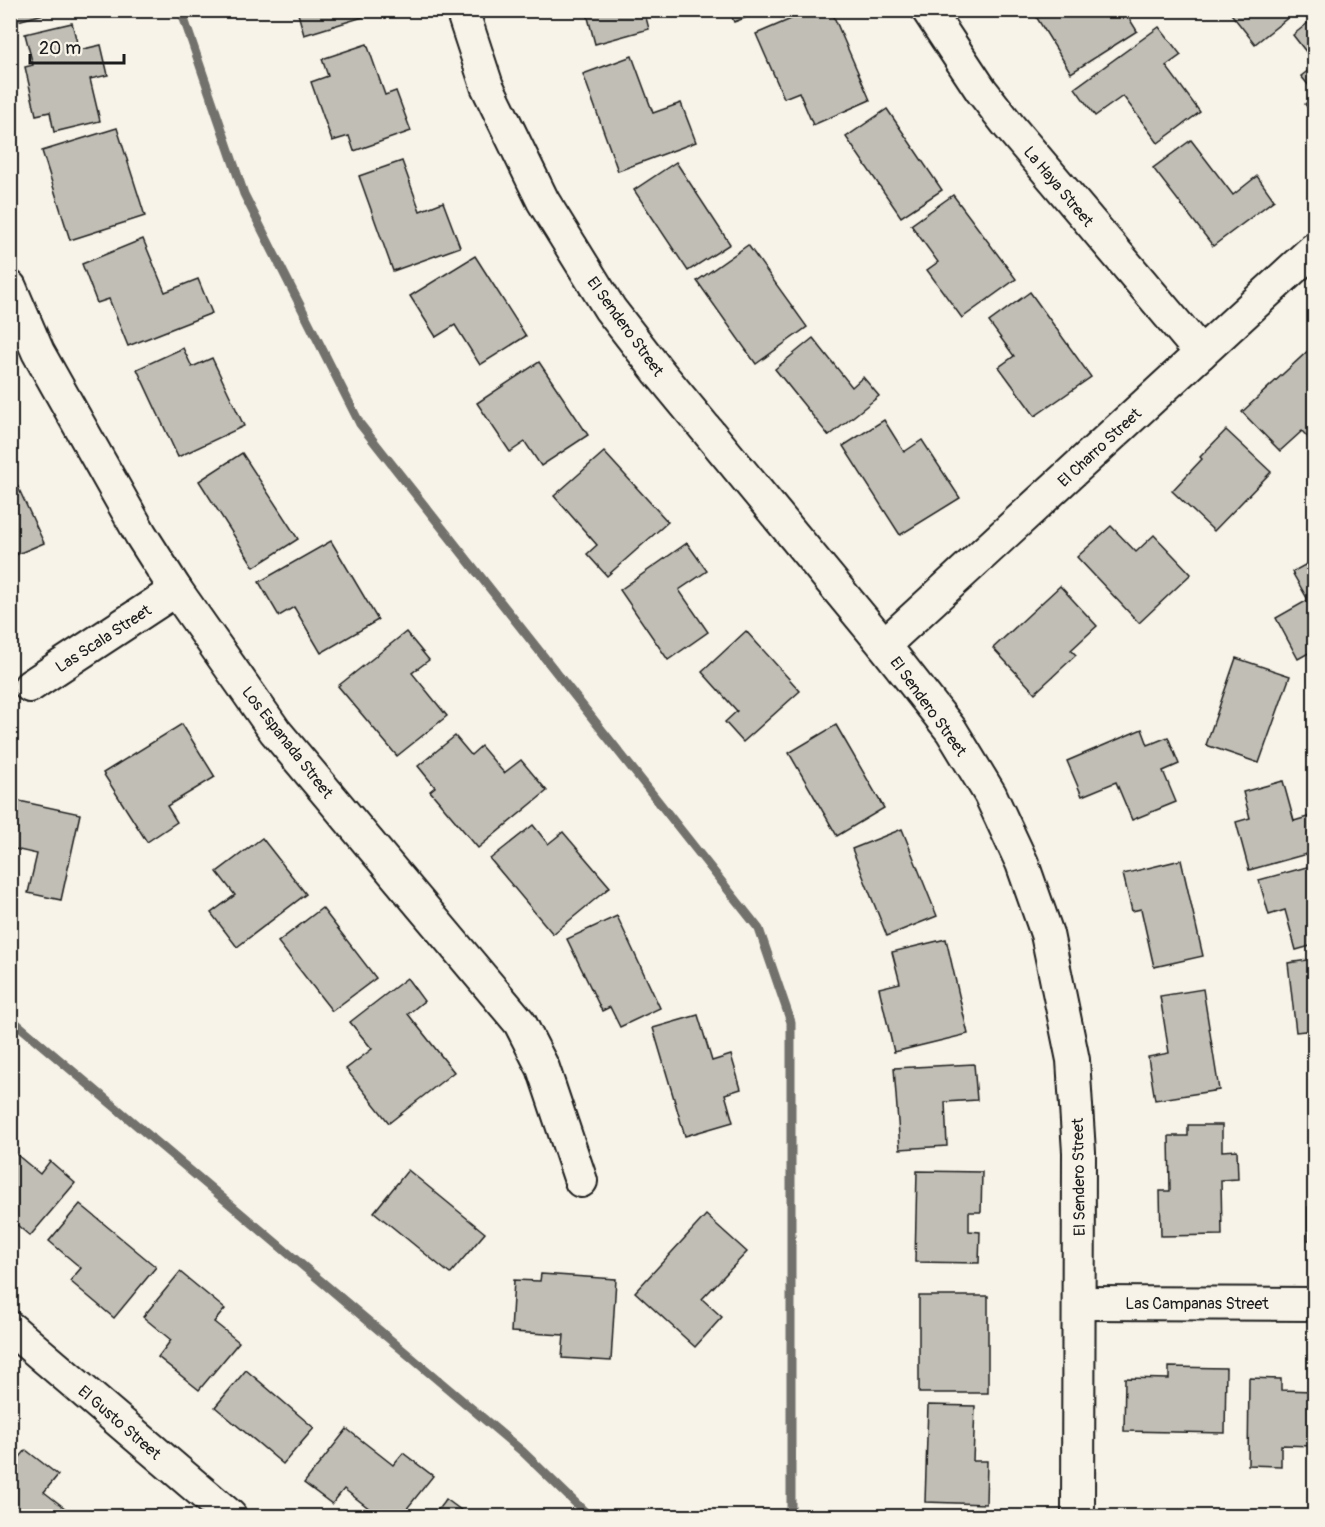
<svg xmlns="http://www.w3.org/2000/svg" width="1325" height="1527" font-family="Pangolin,sans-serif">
  <rect width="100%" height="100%" fill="#f7f3e8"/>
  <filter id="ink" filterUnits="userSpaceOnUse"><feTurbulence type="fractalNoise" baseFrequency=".0167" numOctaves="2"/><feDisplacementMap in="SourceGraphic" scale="12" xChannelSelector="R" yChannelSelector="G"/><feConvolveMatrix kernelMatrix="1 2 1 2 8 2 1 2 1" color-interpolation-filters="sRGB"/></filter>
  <g filter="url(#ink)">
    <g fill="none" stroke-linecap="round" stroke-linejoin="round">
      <g stroke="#72716c" stroke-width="9">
        <path d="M 181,10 L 244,194 L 360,424 L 759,929 L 791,1022 L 791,1516"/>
        <path d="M 10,1018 L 523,1452 L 589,1516"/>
      </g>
    </g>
    <g fill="#c0beb5" stroke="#1c1c1c" stroke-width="1.5">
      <path d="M 10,10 L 59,10 L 10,23 Z"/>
      <path d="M 297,10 L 361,10 L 363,17 L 304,35 Z"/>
      <path d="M 586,10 L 644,10 L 649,29 L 595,44 Z"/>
      <path d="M 729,10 L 766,10 L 734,22 Z"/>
      <path d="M 812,10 L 831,10 L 870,100 L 813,125 L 799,92 L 784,98 L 756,34 Z"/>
      <path d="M 1032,10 L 1086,10 L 1087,12 L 1090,10 L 1124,10 L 1137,31 L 1071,73 Z"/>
      <path d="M 1228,10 L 1286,10 L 1290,16 L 1255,44 Z"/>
      <path d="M 1314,18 L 1314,62 L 1293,35 Z"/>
      <path d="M 72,23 L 79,50 L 101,45 L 108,75 L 90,79 L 100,121 L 54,132 L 50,112 L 36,115 L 25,67 L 33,65 L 25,34 Z"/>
      <path d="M 1159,27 L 1181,55 L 1166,66 L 1200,112 L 1158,143 L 1123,96 L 1095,116 L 1075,88 Z"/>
      <path d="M 367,44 L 385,95 L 396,91 L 411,131 L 354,151 L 349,136 L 332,141 L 311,82 L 328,76 L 322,59 Z"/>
      <path d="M 632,56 L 653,113 L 681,103 L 696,142 L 618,171 L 583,74 Z"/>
      <path d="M 1314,66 L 1314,92 L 1301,76 Z"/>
      <path d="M 1314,96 L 1314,116 L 1305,104 Z"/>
      <path d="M 887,109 L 942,190 L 901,217 L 846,137 Z"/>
      <path d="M 117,128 L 145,216 L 70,240 L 42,151 Z"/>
      <path d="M 1191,140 L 1233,195 L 1257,176 L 1274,200 L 1213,246 L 1153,168 Z"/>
      <path d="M 402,161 L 420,211 L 443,202 L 460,247 L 393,271 L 359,176 Z"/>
      <path d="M 676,162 L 730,244 L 688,271 L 634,190 Z"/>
      <path d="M 953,195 L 1016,279 L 962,318 L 927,270 L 938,262 L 911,225 Z"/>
      <path d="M 143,239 L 165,292 L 198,279 L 212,313 L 128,346 L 109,299 L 97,303 L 82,264 Z"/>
      <path d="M 748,245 L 807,327 L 756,364 L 697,281 Z"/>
      <path d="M 475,256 L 526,336 L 480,365 L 455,325 L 436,337 L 410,296 Z"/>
      <path d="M 1030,292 L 1091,377 L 1035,416 L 999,367 L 1014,356 L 989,322 Z"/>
      <path d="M 813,338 L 852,387 L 863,377 L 879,396 L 829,436 L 775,369 Z"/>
      <path d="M 1312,347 L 1314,350 L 1314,444 L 1302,431 L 1280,451 L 1242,412 Z"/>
      <path d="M 183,348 L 192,367 L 212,358 L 244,426 L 178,457 L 137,369 Z"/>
      <path d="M 539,362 L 588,435 L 541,466 L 525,442 L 510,452 L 477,403 Z"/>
      <path d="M 884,420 L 904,452 L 922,440 L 960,498 L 900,535 L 843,446 Z"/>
      <path d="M 1226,430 L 1271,472 L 1214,531 L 1172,491 L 1202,459 L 1200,457 Z"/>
      <path d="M 604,452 L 668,522 L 607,576 L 587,554 L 597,545 L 554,496 Z"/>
      <path d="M 242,453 L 298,539 L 254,567 L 199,481 Z"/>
      <path d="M 10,470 L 44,543 L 13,556 L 10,550 Z"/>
      <path d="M 1111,526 L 1136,552 L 1154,535 L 1191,574 L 1139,623 L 1077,557 Z"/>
      <path d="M 331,541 L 378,620 L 321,653 L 294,607 L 279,616 L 259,582 Z"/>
      <path d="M 687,543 L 707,571 L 679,590 L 708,632 L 668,660 L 620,590 Z"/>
      <path d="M 1314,560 L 1314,650 L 1298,659 L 1276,618 L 1308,600 L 1292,572 Z"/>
      <path d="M 1060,586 L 1097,626 L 1071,650 L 1076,655 L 1035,693 L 993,648 Z"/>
      <path d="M 746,631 L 800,691 L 743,742 L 725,722 L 737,711 L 702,672 Z"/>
      <path d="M 406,632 L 429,660 L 412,673 L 447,716 L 397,756 L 338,686 Z"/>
      <path d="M 1236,658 L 1290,676 L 1259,763 L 1206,745 Z"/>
      <path d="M 182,724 L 215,777 L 167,806 L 177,822 L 147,842 L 103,773 Z"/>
      <path d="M 836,725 L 884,808 L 837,836 L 789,753 Z"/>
      <path d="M 1142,729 L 1148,745 L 1168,737 L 1179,764 L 1163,771 L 1176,802 L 1132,820 L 1116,782 L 1082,796 L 1067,761 Z"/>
      <path d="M 455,736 L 471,755 L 481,746 L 504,773 L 521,760 L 547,791 L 478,848 L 430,791 L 435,787 L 418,766 Z"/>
      <path d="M 1283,781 L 1294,821 L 1314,815 L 1314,852 L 1249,870 L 1236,822 L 1250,818 L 1243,792 Z"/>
      <path d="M 10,799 L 80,814 L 61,900 L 28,893 L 37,854 L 10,848 Z"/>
      <path d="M 533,825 L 548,844 L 563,832 L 610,887 L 553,934 L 490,859 Z"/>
      <path d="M 902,829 L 937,916 L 887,936 L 852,849 Z"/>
      <path d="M 262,838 L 306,894 L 237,947 L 211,913 L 235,895 L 217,872 Z"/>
      <path d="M 1181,860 L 1203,956 L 1154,967 L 1141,909 L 1132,911 L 1123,874 Z"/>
      <path d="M 1314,865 L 1314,945 L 1296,950 L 1285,910 L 1269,915 L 1259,880 Z"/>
      <path d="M 322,908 L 376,978 L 332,1011 L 278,942 Z"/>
      <path d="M 617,916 L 660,1008 L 620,1027 L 610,1007 L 602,1011 L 567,939 Z"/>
      <path d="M 946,939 L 968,1034 L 894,1052 L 879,988 L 900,983 L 892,952 Z"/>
      <path d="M 1314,959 L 1314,1030 L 1296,1032 L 1288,963 Z"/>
      <path d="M 407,978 L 424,1001 L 408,1014 L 454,1072 L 389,1123 L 346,1069 L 372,1049 L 350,1022 Z"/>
      <path d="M 1203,989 L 1219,1090 L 1155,1100 L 1148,1057 L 1169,1053 L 1160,996 Z"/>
      <path d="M 698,1015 L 712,1061 L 731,1055 L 741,1089 L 725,1094 L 733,1122 L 685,1136 L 653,1028 Z"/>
      <path d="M 1310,1048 L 1314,1048 L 1314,1085 L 1311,1085 Z"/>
      <path d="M 974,1064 L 977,1100 L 945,1102 L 947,1146 L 900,1149 L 894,1068 Z"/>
      <path d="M 1188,1125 L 1222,1125 L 1222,1151 L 1237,1150 L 1238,1179 L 1221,1180 L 1222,1235 L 1161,1236 L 1160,1191 L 1170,1191 L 1169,1136 L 1188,1136 Z"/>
      <path d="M 10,1149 L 40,1174 L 50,1161 L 75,1183 L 30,1236 L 10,1219 Z"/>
      <path d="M 408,1170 L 485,1233 L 450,1274 L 374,1212 Z"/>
      <path d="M 917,1171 L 982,1172 L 981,1212 L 969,1212 L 969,1231 L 980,1232 L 979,1263 L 915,1262 Z"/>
      <path d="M 80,1204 L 156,1267 L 114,1318 L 70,1281 L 81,1268 L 49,1241 Z"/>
      <rect x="1308" y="1207" width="6" height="33"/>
      <path d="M 706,1215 L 747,1252 L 702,1299 L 722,1317 L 695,1347 L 635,1292 Z"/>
      <path d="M 180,1272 L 225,1309 L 214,1322 L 239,1342 L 199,1390 L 158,1357 L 171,1340 L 143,1317 Z"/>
      <path d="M 541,1274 L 616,1279 L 611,1361 L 562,1358 L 564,1335 L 511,1332 L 514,1280 L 540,1281 Z"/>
      <rect x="919" y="1296" width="69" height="97"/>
      <path d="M 1169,1367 L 1226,1368 L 1225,1433 L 1124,1431 L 1125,1378 L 1169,1379 Z"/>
      <path d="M 246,1370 L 314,1428 L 283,1464 L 215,1407 Z"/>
      <path d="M 1249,1378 L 1281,1379 L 1281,1390 L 1314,1391 L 1314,1446 L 1281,1445 L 1281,1466 L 1248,1465 Z"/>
      <path d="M 928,1405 L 975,1406 L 973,1461 L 987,1461 L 986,1504 L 925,1502 Z"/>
      <path d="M 347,1429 L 393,1465 L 403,1453 L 433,1476 L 401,1516 L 379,1516 L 344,1489 L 332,1504 L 304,1483 Z"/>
      <path d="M 26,1450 L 58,1475 L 44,1492 L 75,1516 L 10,1516 L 10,1469 Z"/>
      <path d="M 446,1499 L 469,1516 L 433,1516 Z"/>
    </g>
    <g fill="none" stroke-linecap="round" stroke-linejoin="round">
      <g stroke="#1c1c1c" stroke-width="36">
        <g id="minor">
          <path d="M 462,10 L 487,86 L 543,201 L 610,309 L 658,371 L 884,645 L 951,730 L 990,794 L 1022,863 L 1047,934 L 1073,1060 L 1079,1152 L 1078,1516"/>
          <path d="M 928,10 L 981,90 L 1009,126 L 1201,353"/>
          <path d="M 10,287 L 38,352 L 141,535 L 176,590 L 275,731 L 520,1023 L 543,1068 L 581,1181"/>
          <path d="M 884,645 L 1314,249"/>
          <path d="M 30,686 L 176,590"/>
          <path d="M 1080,1303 L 1314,1304"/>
          <path d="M 10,1328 L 230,1516"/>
        </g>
      </g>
      <use href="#minor" stroke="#f7f3e8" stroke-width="32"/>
    </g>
  </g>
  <g text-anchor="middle" stroke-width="5" stroke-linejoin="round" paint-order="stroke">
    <g font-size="16" fill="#1c1c1c" stroke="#f7f3e8">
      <text transform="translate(1059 186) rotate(50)" y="6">La Haya Street</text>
      <text transform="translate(626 326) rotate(54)" y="6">El Sendero Street</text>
      <text transform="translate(1099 447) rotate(-43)" y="6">El Charro Street</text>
      <text transform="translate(103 638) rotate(-33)" y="6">Las Scala Street</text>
      <text transform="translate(929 706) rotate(54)" y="6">El Sendero Street</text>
      <text transform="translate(288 742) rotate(52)" y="6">Los Espanada Street</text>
      <text transform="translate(1078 1177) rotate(-91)" y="6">El Sendero Street</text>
      <text x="1197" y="1309">Las Campanas Street</text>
      <text transform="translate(120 1422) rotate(41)" y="6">El Gusto Street</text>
    </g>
  </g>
  <rect width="1325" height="1527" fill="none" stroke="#f7f3e8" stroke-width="36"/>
  <rect x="18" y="18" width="1289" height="1491" fill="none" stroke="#1c1c1c" stroke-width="2" filter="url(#ink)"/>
  <path d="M30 54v9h94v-9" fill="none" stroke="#1c1c1c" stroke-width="3"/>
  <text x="39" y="54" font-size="18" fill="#1c1c1c" stroke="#f7f3e8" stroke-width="4.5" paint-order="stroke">20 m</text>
</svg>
